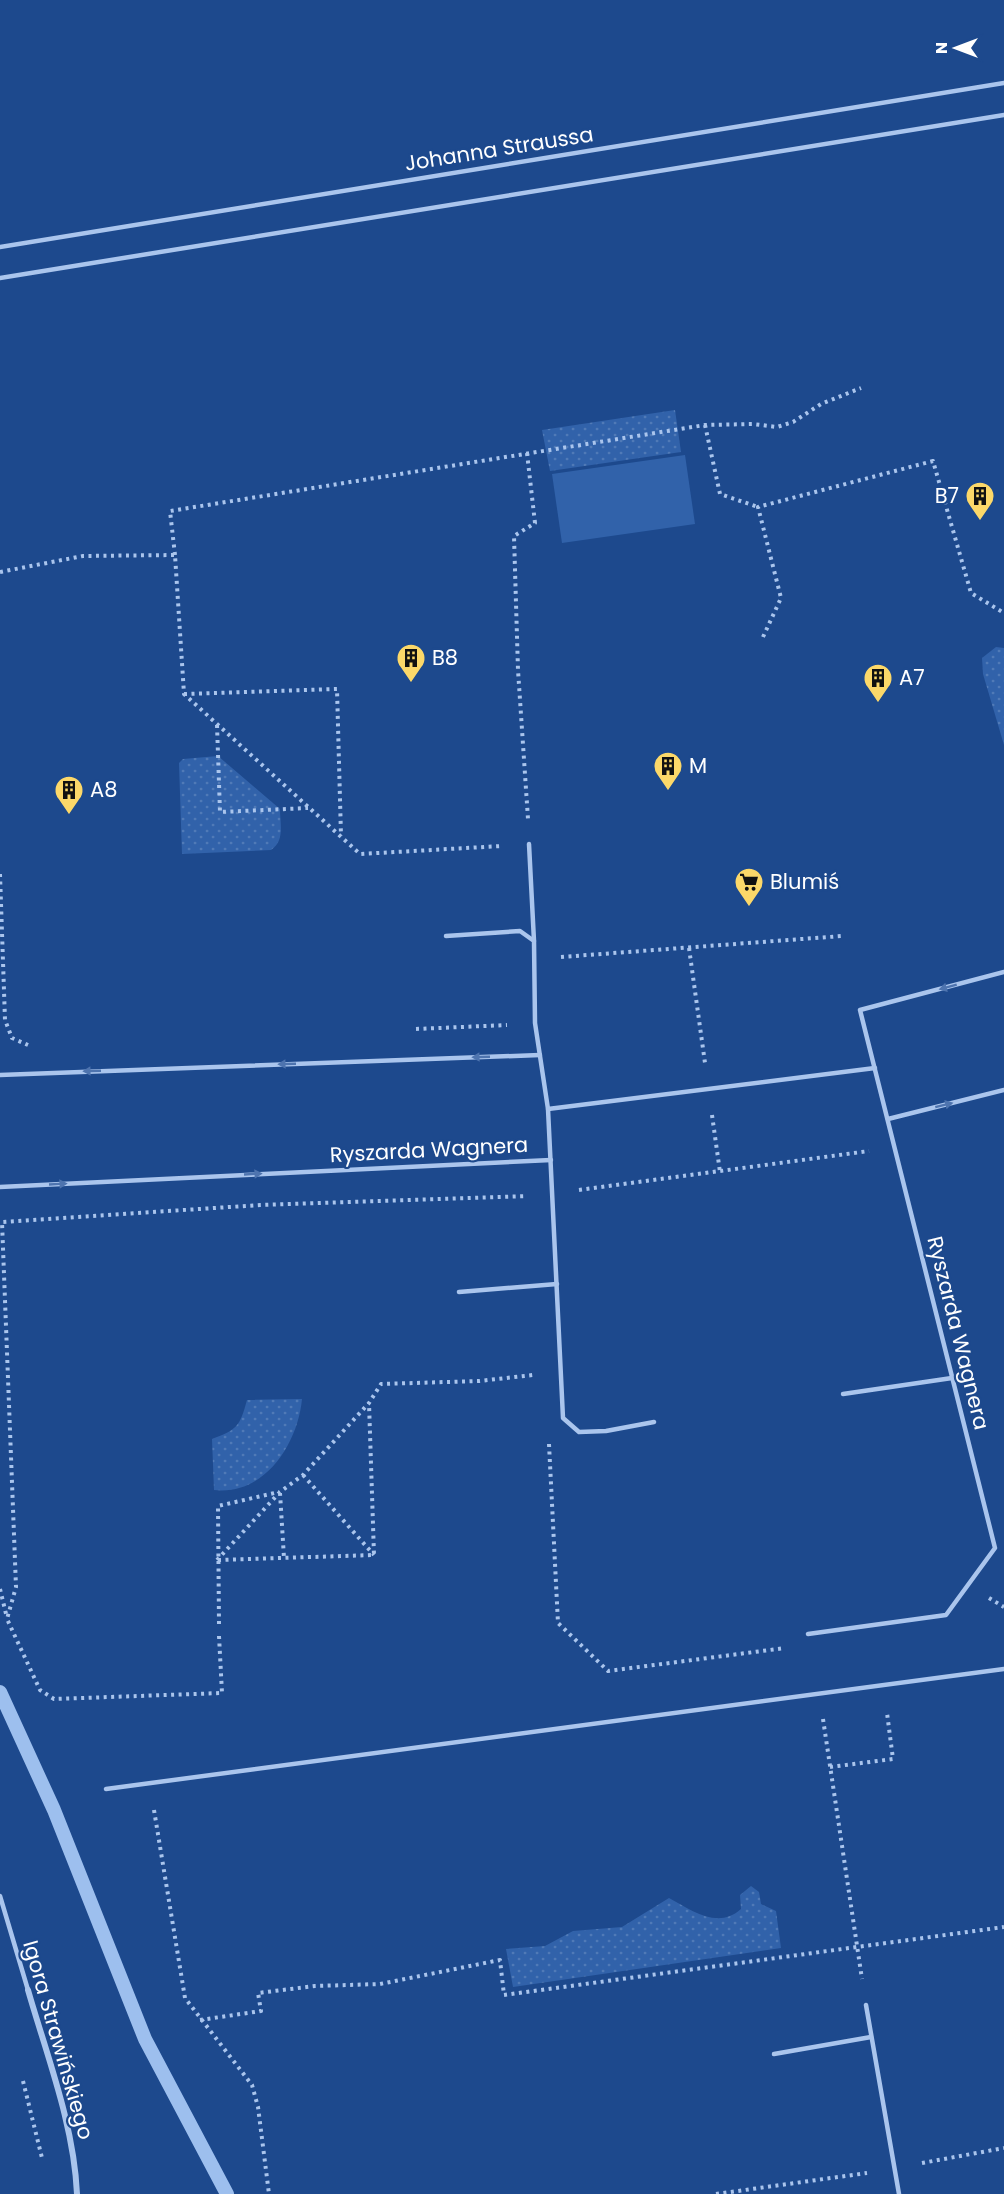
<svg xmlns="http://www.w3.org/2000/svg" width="1004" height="2194" font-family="Poppins,sans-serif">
  <defs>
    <pattern id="park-dots" width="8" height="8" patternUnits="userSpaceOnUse" patternTransform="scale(1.5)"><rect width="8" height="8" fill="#3162aa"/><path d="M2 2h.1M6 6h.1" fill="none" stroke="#507ab7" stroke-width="1.8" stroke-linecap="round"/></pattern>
  </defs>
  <rect width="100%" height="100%" fill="#1d498d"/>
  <path fill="#3162aa" d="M 685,455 L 695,524 L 562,543 L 552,474 Z"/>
  <g fill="url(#park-dots)">
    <path d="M 675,410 L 681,452 L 550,471 L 542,430 Z"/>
    <path d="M 996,647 L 1004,648 L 1004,745 L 983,674 L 982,658 Z"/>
    <path d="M 218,756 L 280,809 C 280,824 285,841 271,850 L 182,854 L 179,763 L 183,759 Z"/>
    <path d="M 302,1399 C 298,1443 265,1496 214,1490 L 212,1439 C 237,1430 240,1426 247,1400 Z"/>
    <path d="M 751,1886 L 759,1892 L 761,1904 L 776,1911 L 781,1948 L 513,1987 L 506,1949 L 545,1946 L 573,1931 L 622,1927 L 669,1898 C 691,1910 718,1930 741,1909 L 740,1895 Z"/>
  </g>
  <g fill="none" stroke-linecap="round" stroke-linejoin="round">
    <path stroke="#9dbfee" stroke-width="14" d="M 0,1692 L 54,1810 L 145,2039 L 227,2194"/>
    <g stroke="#aac5ed" stroke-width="4" stroke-dasharray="3 4.5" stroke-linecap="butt">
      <path d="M 705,425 L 720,494 L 758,507"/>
      <path d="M 527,453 L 535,523 L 514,536 L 518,670 L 528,819"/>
      <path d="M 175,555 L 170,511 L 705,425 L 753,424 L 777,427 L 793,422 L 821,404 L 861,388"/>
      <path d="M 0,572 L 83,556 L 175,555 L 184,694 L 360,854 L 502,846"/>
      <path d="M 763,637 L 781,598 L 758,507 L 933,461 L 971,593 L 1004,613"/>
      <path d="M 184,694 L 337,689 L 341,836"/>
      <path d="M 217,725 L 220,812 L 308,808"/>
      <path d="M 0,874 L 5,1020 L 12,1038 L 28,1045"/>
      <path d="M 689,948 L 705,1063"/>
      <path d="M 561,957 L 842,936"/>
      <path d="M 416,1029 L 507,1025"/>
      <path d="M 712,1115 L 720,1172"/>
      <path d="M 579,1190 L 869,1151"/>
      <path d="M 549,1444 L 558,1623 L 608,1671 L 785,1648"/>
      <path d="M 303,1475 L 374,1555"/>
      <path d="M 280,1493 L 284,1558"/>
      <path d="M 217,1560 L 280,1492 L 303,1475 L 369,1403 L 381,1384 L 479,1381 L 533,1375"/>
      <path d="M 218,1560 L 374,1555 L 369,1403"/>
      <path d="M 0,1589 L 7,1618"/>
      <path d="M 989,1598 L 1004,1607"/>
      <path d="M 219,1624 L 218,1506 L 279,1492"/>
      <path d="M 219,1636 L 222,1693 L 54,1699 L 40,1690 L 7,1619 L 16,1587 L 2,1222 L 260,1205 L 527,1196"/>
      <path d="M 823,1719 L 862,1979"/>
      <path d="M 830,1767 L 893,1759 L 887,1713"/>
      <path d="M 154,1810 L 185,1998 L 252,2085 L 258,2107 L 269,2194"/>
      <path d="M 200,2020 L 261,2011 L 258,1993 L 315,1986 L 380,1984 L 500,1960 L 504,1995 L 1004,1927"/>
      <path d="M 23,2081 L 42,2158"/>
      <path d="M 922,2163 L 1004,2148"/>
      <path d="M 716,2194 L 867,2173"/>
    </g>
    <g stroke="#aac5ed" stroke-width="4.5">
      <path d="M 0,247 L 1004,83"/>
      <path d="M 0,278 L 1004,115"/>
      <path d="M 529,844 L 534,941"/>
      <path d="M 446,936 L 520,931 L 534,941 L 535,1023 L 548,1109"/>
      <path d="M 0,1075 L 540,1055"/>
      <path d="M 888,1119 L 1004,1090"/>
      <path d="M 0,1187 L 551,1160"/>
      <path d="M 459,1292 L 557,1284"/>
      <path d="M 843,1394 L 952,1378"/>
      <path d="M 654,1422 L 606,1431 L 579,1432 L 563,1418 L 548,1109 L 875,1068"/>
      <path d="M 808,1634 L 946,1615 L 995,1548 L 860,1010 L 1004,972"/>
      <path d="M 106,1789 L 1004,1669"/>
      <path d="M 0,1896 L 28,1990"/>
      <path d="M 866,2005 L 899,2194"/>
      <path d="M 774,2054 L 871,2037"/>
    </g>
    <path stroke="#aac5ed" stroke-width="6" d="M 28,1990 C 47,2056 74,2125 77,2194"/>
  </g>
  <defs><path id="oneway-solid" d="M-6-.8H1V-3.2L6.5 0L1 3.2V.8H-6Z" transform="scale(1.5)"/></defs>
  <g fill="#4e74af">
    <use href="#oneway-solid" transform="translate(948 987) rotate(165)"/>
    <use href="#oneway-solid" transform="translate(481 1057) rotate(178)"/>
    <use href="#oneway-solid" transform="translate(287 1064) rotate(178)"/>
    <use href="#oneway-solid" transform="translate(92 1071) rotate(178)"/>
    <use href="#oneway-solid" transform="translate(944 1105) rotate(-14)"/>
    <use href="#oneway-solid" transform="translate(253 1174) rotate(-3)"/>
    <use href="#oneway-solid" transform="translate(58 1184) rotate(-3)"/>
  </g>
  <defs>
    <g id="building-pin" transform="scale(1.5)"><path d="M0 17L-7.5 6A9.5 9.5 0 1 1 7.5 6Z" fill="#fcd869" stroke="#1d498d"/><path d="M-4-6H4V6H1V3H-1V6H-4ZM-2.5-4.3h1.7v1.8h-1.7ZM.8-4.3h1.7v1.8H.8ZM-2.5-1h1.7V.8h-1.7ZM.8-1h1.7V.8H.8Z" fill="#111"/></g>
    <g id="supermarket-pin" transform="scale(1.5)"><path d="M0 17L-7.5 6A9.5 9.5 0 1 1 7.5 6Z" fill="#fcd869" stroke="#1d498d"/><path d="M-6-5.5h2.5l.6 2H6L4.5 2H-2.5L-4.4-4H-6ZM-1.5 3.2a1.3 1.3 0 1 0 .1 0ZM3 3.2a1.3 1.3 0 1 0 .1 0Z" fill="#111"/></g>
  </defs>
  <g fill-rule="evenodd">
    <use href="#building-pin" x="980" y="496"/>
    <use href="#building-pin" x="411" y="658"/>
    <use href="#building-pin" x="878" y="678"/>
    <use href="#building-pin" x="668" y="766"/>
    <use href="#building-pin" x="69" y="790"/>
    <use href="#supermarket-pin" x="749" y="882"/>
  </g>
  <g text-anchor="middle" stroke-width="4.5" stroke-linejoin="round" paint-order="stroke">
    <g font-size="21" fill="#fff" stroke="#1d498d">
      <text transform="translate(499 149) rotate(-9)" y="7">Johanna Straussa</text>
      <text transform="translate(429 1150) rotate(-3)" y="7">Ryszarda Wagnera</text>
      <text transform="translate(958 1333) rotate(76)" y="7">Ryszarda Wagnera</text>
      <text transform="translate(58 2040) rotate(74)" y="7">Igora Strawińskiego</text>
    </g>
    <g font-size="21" fill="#fff" stroke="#1d498d" text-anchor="start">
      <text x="959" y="503" text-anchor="end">B7</text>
      <text x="432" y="665">B8</text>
      <text x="899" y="685">A7</text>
      <text x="689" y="773">M</text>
      <text x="90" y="797">A8</text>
      <text x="770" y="889">Blumiś</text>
    </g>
  </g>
  <g transform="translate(956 48) rotate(270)" stroke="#1d498d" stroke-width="4.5" paint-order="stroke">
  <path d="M0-4.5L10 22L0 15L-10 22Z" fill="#ffffff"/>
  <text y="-9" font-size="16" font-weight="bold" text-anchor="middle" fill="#ffffff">N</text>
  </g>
</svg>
